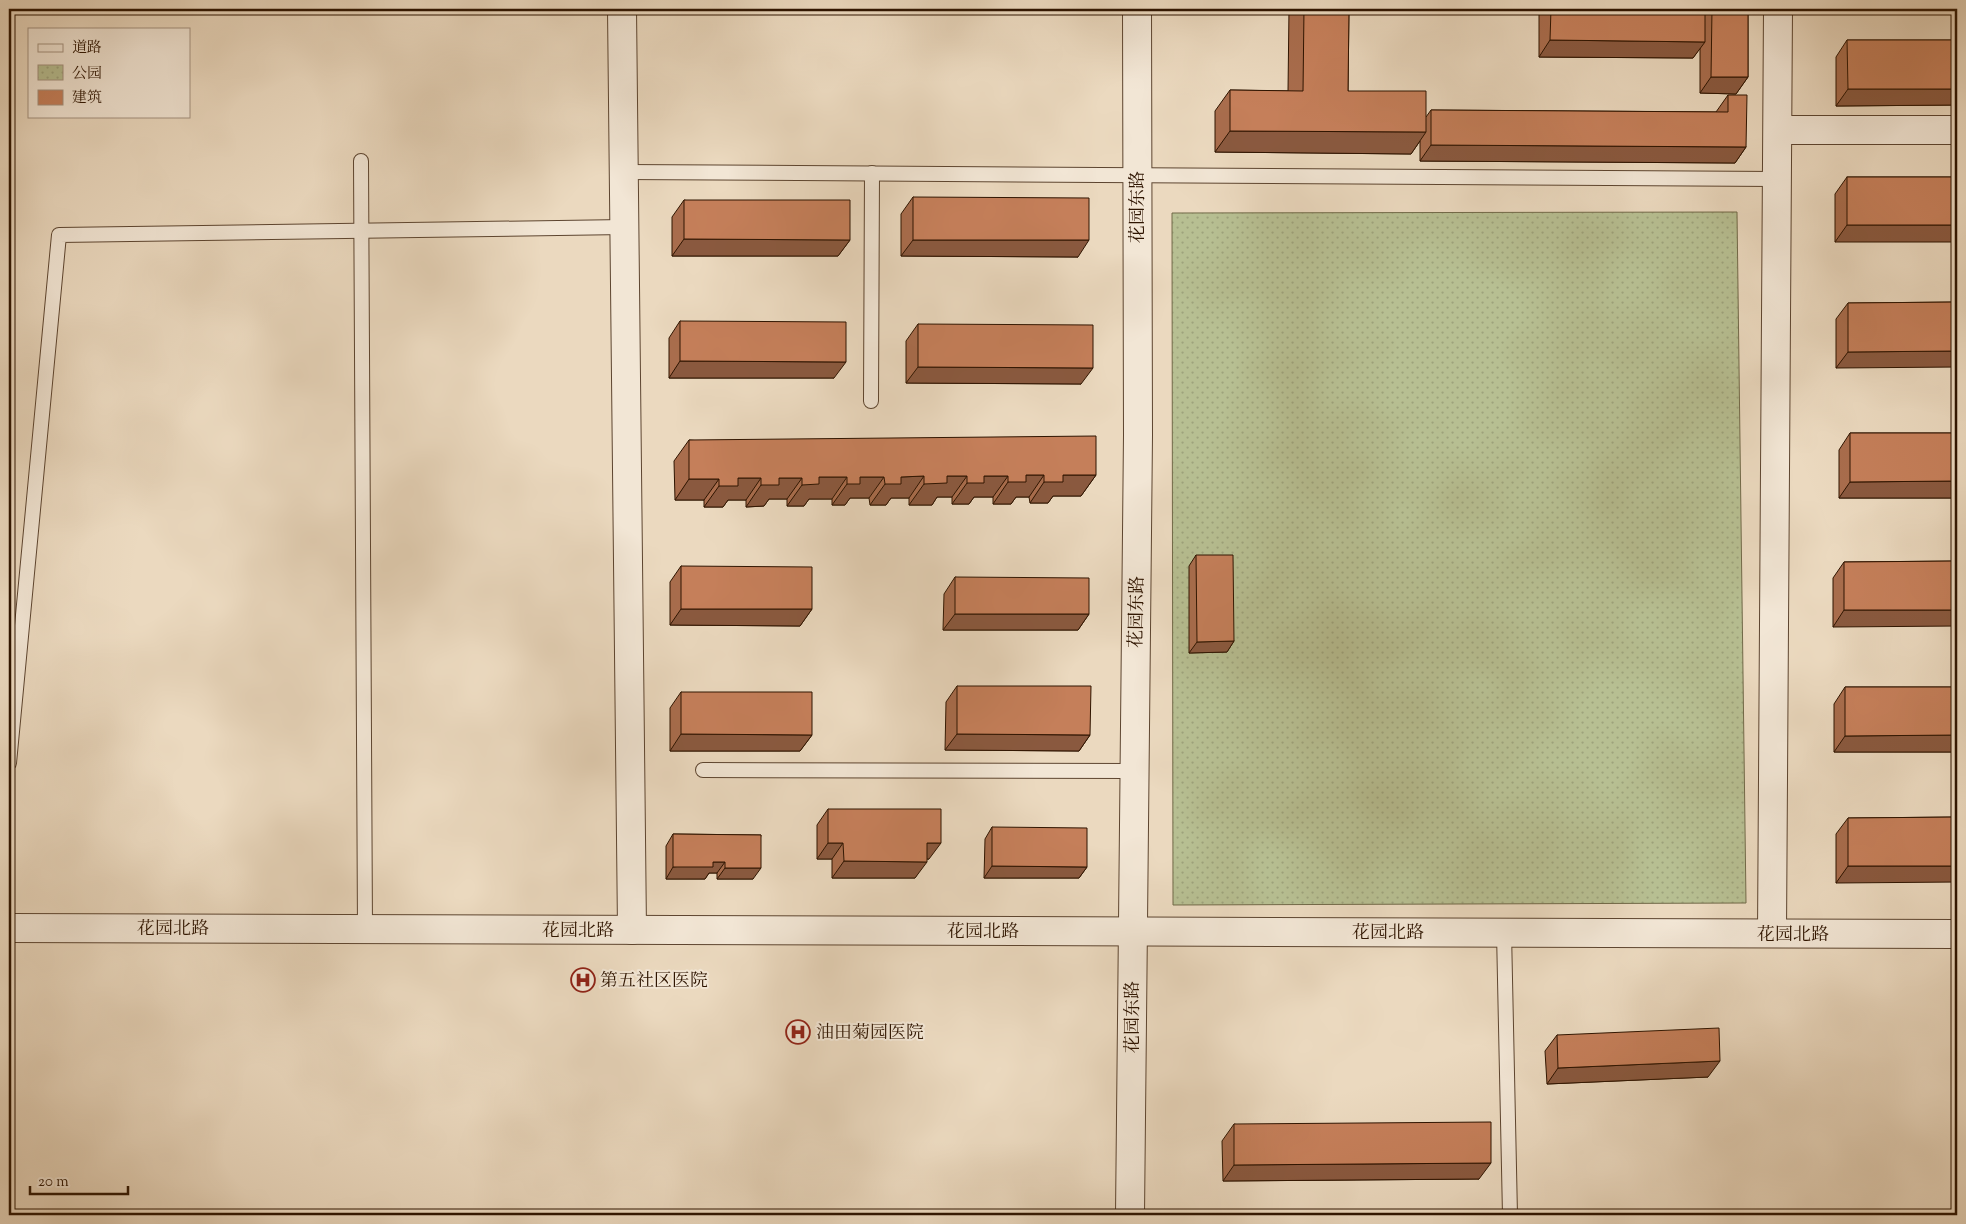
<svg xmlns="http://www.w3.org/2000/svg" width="1966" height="1224" font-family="'Sorts Mill Goudy','Noto Serif SC',serif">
  <defs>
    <pattern id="park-dots" width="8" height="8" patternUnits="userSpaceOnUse" patternTransform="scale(1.25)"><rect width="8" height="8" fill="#b7bf92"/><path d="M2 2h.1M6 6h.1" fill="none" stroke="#9ea37c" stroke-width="1.8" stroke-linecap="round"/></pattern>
  </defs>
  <rect width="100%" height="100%" fill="#ebd9bf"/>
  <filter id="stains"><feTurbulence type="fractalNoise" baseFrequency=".004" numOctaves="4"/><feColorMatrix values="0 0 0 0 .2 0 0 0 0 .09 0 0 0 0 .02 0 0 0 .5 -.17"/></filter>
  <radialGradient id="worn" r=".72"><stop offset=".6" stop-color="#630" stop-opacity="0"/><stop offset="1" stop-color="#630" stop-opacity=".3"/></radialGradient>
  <path fill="url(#park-dots)" stroke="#726a49" d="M 1737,212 L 1746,903 L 1173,905 L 1172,213 Z"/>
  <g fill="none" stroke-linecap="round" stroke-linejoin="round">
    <g stroke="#5d4530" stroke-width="16">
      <g id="service">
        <path d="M 361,161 L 365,929"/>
        <path d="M 623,172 L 1776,179"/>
        <path d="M 871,401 L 872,173"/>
        <path d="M 9,763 L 59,235 L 625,227"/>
        <path d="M 703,770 L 1134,771"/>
        <path d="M 1504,932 L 1510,1215"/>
      </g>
    </g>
    <g stroke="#5d4530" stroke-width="30">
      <g id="minor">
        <path d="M 622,9 L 632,930"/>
        <path d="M 1778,130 L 1957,130"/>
        <path d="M 9,928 L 1957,934"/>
        <path d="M 1772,933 L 1778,9"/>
        <path d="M 1130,1215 L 1138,435 L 1137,9"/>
      </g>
    </g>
    <use href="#service" stroke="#f2e6d5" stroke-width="14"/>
    <use href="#minor" stroke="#f2e6d5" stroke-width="28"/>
  </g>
  <g fill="#a96d4d" stroke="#2e1400">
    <path d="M 1289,9 L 1349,9 L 1348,91 L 1426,117 L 1431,110 L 1716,112 L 1728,95 L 1746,147 L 1735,163 L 1420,161 L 1420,141 L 1411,154 L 1215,152 L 1215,111 L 1230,90 L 1288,91 Z"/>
    <path d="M 1539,9 L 1748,9 L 1748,77 L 1736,94 L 1700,93 L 1700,48 L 1693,58 L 1539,57 Z"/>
    <path d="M 1847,40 L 1957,40 L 1957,105 L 1836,106 L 1836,57 Z"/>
    <path d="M 1847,177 L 1957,177 L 1835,242 L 1835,194 Z"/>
    <path d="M 913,197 L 1078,257 L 901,256 L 901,214 Z"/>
    <path d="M 684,200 L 850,240 L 838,256 L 672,256 L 672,217 Z"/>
    <path d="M 1957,302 L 1836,368 L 1836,319 L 1848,303 Z"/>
    <path d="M 680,321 L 834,378 L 669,378 L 669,338 Z"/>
    <path d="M 918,324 L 1081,384 L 906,383 L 906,341 Z"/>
    <path d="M 1850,433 L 1957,433 L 1957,498 L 1839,498 L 1839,450 Z"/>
    <path d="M 689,440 L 1096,475 L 1081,496 L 1053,496 L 1048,503 L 1030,503 L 1029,497 L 1016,497 L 1011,504 L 993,504 L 993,497 L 974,497 L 969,504 L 952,504 L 952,497 L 937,497 L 932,505 L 909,505 L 909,498 L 891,498 L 886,505 L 870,505 L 869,498 L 850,498 L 845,505 L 832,505 L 832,499 L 809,499 L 804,506 L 787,506 L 787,499 L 769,499 L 764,506 L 746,507 L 746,500 L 728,500 L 723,507 L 704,507 L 704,500 L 675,500 L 674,461 Z"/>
    <path d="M 1196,555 L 1234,641 L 1227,652 L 1189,653 L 1189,566 Z"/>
    <path d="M 1957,561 L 1833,627 L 1833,578 L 1844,562 Z"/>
    <path d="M 681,566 L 812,609 L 800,626 L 670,625 L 670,582 Z"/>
    <path d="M 955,577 L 1089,614 L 1078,630 L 943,630 L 944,594 Z"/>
    <path d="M 957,686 L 1090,735 L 1079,751 L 945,750 L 946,702 Z"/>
    <path d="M 1845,687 L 1957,687 L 1957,752 L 1834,752 L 1834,704 Z"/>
    <path d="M 681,692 L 812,735 L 800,751 L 670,751 L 670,708 Z"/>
    <path d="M 828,809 L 929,859 L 927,859 L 915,878 L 832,878 L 832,859 L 817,859 L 817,825 Z"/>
    <path d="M 1957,817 L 1836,883 L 1836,834 L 1848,818 Z"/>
    <path d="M 992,827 L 1087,867 L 1079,878 L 984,878 L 985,839 Z"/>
    <path d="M 673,834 L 761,835 L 753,879 L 717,879 L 717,873 L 709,873 L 705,879 L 666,879 L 666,846 Z"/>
    <path d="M 1557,1035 L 1708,1077 L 1547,1084 L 1545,1051 Z"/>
    <path d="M 1234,1124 L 1479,1179 L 1223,1181 L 1222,1141 Z"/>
  </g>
  <g fill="#8a593f" stroke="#2e1400">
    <path d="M 1550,40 L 1705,42 L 1693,58 L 1539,57 Z"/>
    <path d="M 1711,77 L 1748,77 L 1736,94 L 1700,93 Z"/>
    <path d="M 1848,89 L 1957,89 L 1957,105 L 1836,106 Z"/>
    <path d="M 1230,131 L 1426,132 L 1411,154 L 1215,152 Z"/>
    <path d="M 1431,145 L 1746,147 L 1735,163 L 1420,161 Z"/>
    <path d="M 1847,225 L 1957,225 L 1957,242 L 1835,242 Z"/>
    <path d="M 684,239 L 850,240 L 838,256 L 672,256 Z"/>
    <path d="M 913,240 L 1089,240 L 1078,257 L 901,256 Z"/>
    <path d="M 1957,351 L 1957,367 L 1836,368 L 1848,352 Z"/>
    <path d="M 680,361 L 846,362 L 834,378 L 669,378 Z"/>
    <path d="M 918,367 L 1093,368 L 1081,384 L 906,383 Z"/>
    <path d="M 1026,475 L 1044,475 L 1029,497 L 1016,497 L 1011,504 L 993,504 L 1008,482 Z"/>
    <path d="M 1063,475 L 1096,475 L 1081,496 L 1053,496 L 1048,503 L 1030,503 L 1044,482 Z"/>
    <path d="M 924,476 L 909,498 L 891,498 L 886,505 L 870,505 L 885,484 L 901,477 Z"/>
    <path d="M 947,476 L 967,476 L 952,497 L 937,497 L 932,505 L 909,505 L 924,484 Z"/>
    <path d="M 984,476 L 1008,476 L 993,497 L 974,497 L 969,504 L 952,504 L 967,483 Z"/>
    <path d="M 819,477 L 847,477 L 832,499 L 809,499 L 804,506 L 787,506 L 802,485 Z"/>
    <path d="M 860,477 L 884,477 L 869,498 L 850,498 L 845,505 L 832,505 L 847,484 Z"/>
    <path d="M 738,478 L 761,478 L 746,500 L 728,500 L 723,507 L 704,507 L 719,486 Z"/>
    <path d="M 779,478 L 802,478 L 787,499 L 769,499 L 764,506 L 746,507 L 761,485 Z"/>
    <path d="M 689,479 L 719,479 L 704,500 L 675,500 Z"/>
    <path d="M 1957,481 L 1957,498 L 1839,498 L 1850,482 Z"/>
    <path d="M 681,609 L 812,609 L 800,626 L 670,625 Z"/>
    <path d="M 1844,610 L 1957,610 L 1957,626 L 1833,627 Z"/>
    <path d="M 955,614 L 1089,614 L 1078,630 L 943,630 Z"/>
    <path d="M 1234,641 L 1227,652 L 1189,653 L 1197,642 Z"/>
    <path d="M 681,734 L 812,735 L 800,751 L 670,751 Z"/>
    <path d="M 957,734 L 1090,735 L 1079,751 L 945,750 Z"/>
    <path d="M 1957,735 L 1957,752 L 1834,752 L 1845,736 Z"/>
    <path d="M 828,843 L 843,843 L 832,859 L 817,859 Z"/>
    <path d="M 927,843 L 941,843 L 929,859 L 916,859 Z"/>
    <path d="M 844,861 L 927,862 L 915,878 L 832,878 Z"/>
    <path d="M 713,862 L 725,862 L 717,873 L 709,873 L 705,879 L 666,879 L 673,867 Z"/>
    <path d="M 992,866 L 1087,867 L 1079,878 L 984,878 Z"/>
    <path d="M 1848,866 L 1957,866 L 1957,882 L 1836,883 Z"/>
    <path d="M 725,868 L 761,868 L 753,879 L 717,879 Z"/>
    <path d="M 1720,1061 L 1708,1077 L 1547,1084 L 1558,1068 Z"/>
    <path d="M 1491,1163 L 1479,1179 L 1223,1181 L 1234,1165 Z"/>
  </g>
  <g fill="#c57f5a" stroke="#2e1400">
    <path d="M 1304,9 L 1349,9 L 1348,91 L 1426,91 L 1426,132 L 1230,131 L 1230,90 L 1303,91 Z"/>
    <path d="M 1551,9 L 1705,9 L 1705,42 L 1550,40 Z"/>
    <path d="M 1712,9 L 1748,9 L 1748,77 L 1711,77 Z"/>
    <path d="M 1847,40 L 1957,40 L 1957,89 L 1848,89 Z"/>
    <path d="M 1728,95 L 1747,95 L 1746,147 L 1431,145 L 1431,110 L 1728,112 Z"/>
    <rect x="1847" y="177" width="110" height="48"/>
    <path d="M 913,197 L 1089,198 L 1089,240 L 913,240 Z"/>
    <path d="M 684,200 L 850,200 L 850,240 L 684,239 Z"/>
    <path d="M 1957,302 L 1957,351 L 1848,352 L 1848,303 Z"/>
    <path d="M 680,321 L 846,322 L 846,362 L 680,361 Z"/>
    <path d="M 918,324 L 1093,325 L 1093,368 L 918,367 Z"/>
    <path d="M 1850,433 L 1957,433 L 1957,481 L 1850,482 Z"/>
    <path d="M 1096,436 L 1096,475 L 1063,475 L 1063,482 L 1044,482 L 1044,475 L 1026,475 L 1026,482 L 1008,482 L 1008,476 L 984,476 L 984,483 L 967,483 L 967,476 L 947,476 L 947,483 L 924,484 L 924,476 L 901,477 L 901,484 L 885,484 L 884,477 L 860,477 L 860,484 L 847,484 L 847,477 L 819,477 L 819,484 L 802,485 L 802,478 L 779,478 L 779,485 L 761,485 L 761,478 L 738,478 L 738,486 L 719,486 L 719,479 L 689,479 L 689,440 Z"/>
    <path d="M 1196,555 L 1233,555 L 1234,641 L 1197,642 Z"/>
    <path d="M 1957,561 L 1957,610 L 1844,610 L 1844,562 Z"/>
    <path d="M 681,566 L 812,567 L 812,609 L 681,609 Z"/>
    <path d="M 955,577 L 1089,578 L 1089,614 L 955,614 Z"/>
    <path d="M 957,686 L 1091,686 L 1090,735 L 957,734 Z"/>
    <path d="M 1845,687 L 1957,687 L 1957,735 L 1845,736 Z"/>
    <path d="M 681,692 L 812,692 L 812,735 L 681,734 Z"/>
    <path d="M 828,809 L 941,809 L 941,843 L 927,843 L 927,862 L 844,861 L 843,843 L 828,843 Z"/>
    <path d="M 1957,817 L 1957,866 L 1848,866 L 1848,818 Z"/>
    <path d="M 992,827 L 1087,828 L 1087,867 L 992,866 Z"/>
    <path d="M 673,834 L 761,835 L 761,868 L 725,868 L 725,862 L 713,862 L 713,867 L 673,867 Z"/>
    <path d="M 1719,1028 L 1720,1061 L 1558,1068 L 1557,1035 Z"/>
    <path d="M 1491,1122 L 1491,1163 L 1234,1165 L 1234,1124 Z"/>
  </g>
  <defs>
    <g id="hospital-ring" transform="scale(1.25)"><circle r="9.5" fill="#f2e6d5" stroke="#8f2418" stroke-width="1.5"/><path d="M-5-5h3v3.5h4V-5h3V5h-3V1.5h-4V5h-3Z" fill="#8f2418"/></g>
  </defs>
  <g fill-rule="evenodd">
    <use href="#hospital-ring" x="583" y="980"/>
    <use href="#hospital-ring" x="798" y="1032"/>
  </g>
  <g text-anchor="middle" stroke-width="4" stroke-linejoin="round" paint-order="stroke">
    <g font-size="18" fill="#2e1400" stroke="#f2e6d5">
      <text transform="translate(1137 207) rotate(-90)" y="6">花园东路</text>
      <text transform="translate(1136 612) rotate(-89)" y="6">花园东路</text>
      <text x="173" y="934">花园北路</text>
      <text x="578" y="936">花园北路</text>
      <text x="983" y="937">花园北路</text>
      <text x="1388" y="938">花园北路</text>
      <text x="1793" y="940">花园北路</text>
      <text transform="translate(1132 1017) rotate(-90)" y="6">花园东路</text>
    </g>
    <g font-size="18" fill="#2e1400" stroke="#f2e6d5" text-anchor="start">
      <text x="600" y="986">第五社区医院</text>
      <text x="816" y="1038">油田菊园医院</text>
    </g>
  </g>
  <rect width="1966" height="1224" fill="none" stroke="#ebd9bf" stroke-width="30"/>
  <rect x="10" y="10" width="1946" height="1204" fill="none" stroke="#2e1400" stroke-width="2.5"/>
  <rect x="15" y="15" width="1936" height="1194" fill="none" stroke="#2e1400"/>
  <rect x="28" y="28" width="162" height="90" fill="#f2e6d5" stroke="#a49280"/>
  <rect x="38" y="44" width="25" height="8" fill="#f2e6d5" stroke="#a49280"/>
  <text x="72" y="52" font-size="15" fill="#2e1400">道路</text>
  <rect x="38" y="65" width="25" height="15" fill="url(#park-dots)" stroke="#a49280"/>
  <text x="72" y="78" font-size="15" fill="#2e1400">公园</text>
  <rect x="38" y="90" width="25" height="15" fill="#c57f5a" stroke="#a49280"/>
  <text x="72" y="102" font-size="15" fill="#2e1400">建筑</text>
  <path d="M30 1186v8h98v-8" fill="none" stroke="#2e1400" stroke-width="2.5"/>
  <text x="38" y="1186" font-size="15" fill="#2e1400" stroke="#f2e6d5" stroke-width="4" paint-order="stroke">20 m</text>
  <rect width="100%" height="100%" filter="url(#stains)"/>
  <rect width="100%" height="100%" fill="url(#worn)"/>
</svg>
